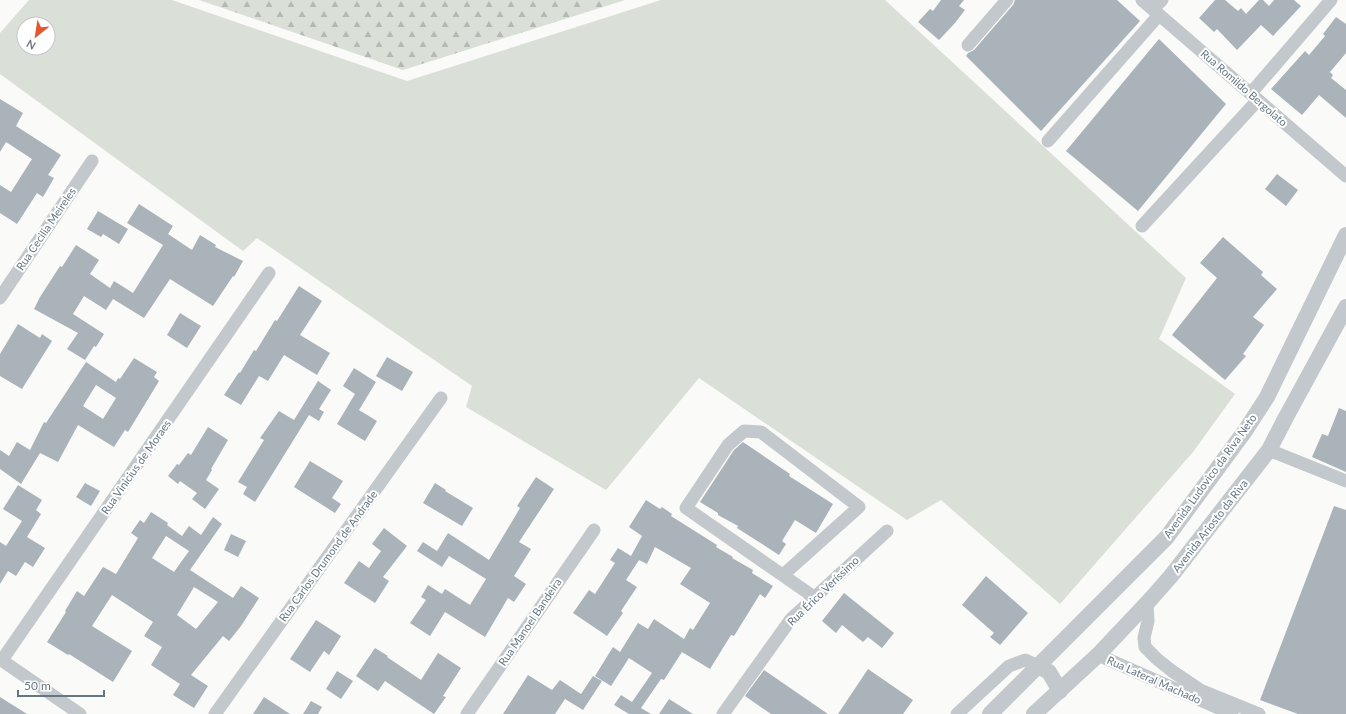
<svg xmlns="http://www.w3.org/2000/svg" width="1346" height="714" font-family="Lato,sans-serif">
  <defs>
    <pattern id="forest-firs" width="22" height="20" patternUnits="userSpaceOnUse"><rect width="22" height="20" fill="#dadfd7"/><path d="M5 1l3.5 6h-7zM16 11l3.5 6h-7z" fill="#b4b9b4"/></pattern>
  </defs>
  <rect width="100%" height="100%" fill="#fafaf8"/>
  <path fill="#dadfd7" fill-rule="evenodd" d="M 29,0 L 172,0 L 407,81 L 661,0 L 885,0 L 1186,278 L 1159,339 L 1235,394 L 1193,452 L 1060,604 L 941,500 L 907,520 L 699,378 L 606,490 L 466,407 L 472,386 L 257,238 L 243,251 L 0,74 L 0,33 ZM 24,24 L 48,24 L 48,48 L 24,48 Z"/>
  <path fill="url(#forest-firs)" d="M 199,0 L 625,0 L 403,70 Z"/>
  <g fill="#aab3b9" fill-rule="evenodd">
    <path d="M 941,0 L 964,0 L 959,6 L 965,10 L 955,23 L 939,40 L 918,22 L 930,9 L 933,11 Z"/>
    <path d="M 1015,0 L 1117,0 L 1140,21 L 1041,131 L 966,56 L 968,53 L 974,50 L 1013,5 Z"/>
    <path d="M 1215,0 L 1225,0 L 1238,11 L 1241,8 L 1246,14 L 1259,0 L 1263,0 L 1269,6 L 1274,0 L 1294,0 L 1301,6 L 1273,36 L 1261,25 L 1237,50 L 1217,29 L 1214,32 L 1199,18 Z"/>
    <path d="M 1336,17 L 1346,24 L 1346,53 L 1330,72 L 1333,75 L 1331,78 L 1346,90 L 1346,118 L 1319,95 L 1302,115 L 1271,89 L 1305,51 L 1309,55 L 1325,36 L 1323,34 Z"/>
    <path d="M 1159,39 L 1226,104 L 1138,211 L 1066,151 Z"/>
    <path d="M 0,99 L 23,113 L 16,126 L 61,155 L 48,175 L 54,178 L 43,197 L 37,193 L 17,224 L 0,213 L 0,185 L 11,192 L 32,159 L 6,142 L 0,152 Z"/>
    <path d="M 1277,174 L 1298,190 L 1286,206 L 1265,189 Z"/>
    <path d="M 139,204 L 173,226 L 168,234 L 192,250 L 200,235 L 216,245 L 215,247 L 243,261 L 234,277 L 233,276 L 213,306 L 170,279 L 144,318 L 113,299 L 106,310 L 84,296 L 73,314 L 104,334 L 96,347 L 94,346 L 85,360 L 67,349 L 78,333 L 34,309 L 40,297 L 60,266 L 62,267 L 76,245 L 99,260 L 90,274 L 110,288 L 114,281 L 133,293 L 163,245 L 127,223 Z"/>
    <path d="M 98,211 L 128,229 L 119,244 L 103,234 L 101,237 L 87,229 Z"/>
    <path d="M 1223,237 L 1263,272 L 1261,275 L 1277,289 L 1253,317 L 1264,325 L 1243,354 L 1246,356 L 1225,380 L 1172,335 L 1217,278 L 1200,263 Z"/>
    <path d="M 299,286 L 322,301 L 300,335 L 330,353 L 317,375 L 284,355 L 268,381 L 259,376 L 241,405 L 224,395 L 239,372 L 240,373 L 254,350 L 256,351 L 275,320 L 277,321 Z"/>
    <path d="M 180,313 L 201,326 L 187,348 L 167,335 Z"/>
    <path d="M 18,324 L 40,338 L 42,334 L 52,341 L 22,389 L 0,376 L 0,354 Z"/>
    <path d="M 387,357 L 413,372 L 402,391 L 376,376 Z"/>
    <path d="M 134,358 L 157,372 L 154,377 L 159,381 L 128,432 L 125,430 L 114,447 L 78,425 L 58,462 L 40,453 L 21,484 L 0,469 L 0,450 L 9,456 L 17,442 L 30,450 L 44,422 L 46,423 L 86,362 L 116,382 L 118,378 L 120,379 ZM 96,385 L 116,398 L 103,419 L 83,406 Z"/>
    <path d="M 354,368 L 376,382 L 359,410 L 377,421 L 365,441 L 337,424 L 355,394 L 343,386 Z"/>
    <path d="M 318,381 L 331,390 L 319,409 L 324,412 L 319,421 L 309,415 L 255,502 L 243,494 L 247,487 L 238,482 L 264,440 L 260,438 L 279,411 L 294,420 Z"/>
    <path d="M 1339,408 L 1346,411 L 1346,472 L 1312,457 L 1322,434 L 1328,436 Z"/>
    <path d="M 208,427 L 228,440 L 211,469 L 212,470 L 206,480 L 219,489 L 205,509 L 192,499 L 197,493 L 180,481 L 178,484 L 168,476 L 177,464 L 179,465 L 188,453 L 191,455 Z"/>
    <path d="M 743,442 L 790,474 L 789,476 L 833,504 L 816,533 L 795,520 L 782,541 L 786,544 L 779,555 L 737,528 L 738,526 L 718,515 L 718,513 L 700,502 L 734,450 Z"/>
    <path d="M 310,461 L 343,481 L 332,498 L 341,504 L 335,513 L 294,487 Z"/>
    <path d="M 536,477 L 554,489 L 519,542 L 531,549 L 514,576 L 526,584 L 514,602 L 508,598 L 485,637 L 445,612 L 430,636 L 410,623 L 426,600 L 421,597 L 428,585 L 442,594 L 445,589 L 470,605 L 486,579 L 449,556 L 442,567 L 417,551 L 423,542 L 437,551 L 448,533 L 489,560 L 520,508 L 517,506 Z"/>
    <path d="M 85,483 L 100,491 L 91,506 L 76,497 Z"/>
    <path d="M 435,483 L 446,490 L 445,491 L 473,508 L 462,526 L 423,503 Z"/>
    <path d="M 18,485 L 42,500 L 36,510 L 41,514 L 27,537 L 45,548 L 33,567 L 25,562 L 16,576 L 8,571 L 0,584 L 0,542 L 6,546 L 22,521 L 3,509 Z"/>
    <path d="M 646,500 L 660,509 L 662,507 L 672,514 L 671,516 L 717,545 L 716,547 L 733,557 L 732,558 L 753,570 L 752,573 L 773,586 L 765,598 L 760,594 L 734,636 L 731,635 L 710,669 L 682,652 L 664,680 L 661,679 L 641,708 L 651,714 L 629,714 L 614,705 L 621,695 L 632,702 L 652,673 L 629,658 L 611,686 L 595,676 L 613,647 L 620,652 L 638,623 L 648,629 L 654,619 L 684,639 L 690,628 L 693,630 L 710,603 L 680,584 L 691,568 L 655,547 L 647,564 L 639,560 L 626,580 L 637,587 L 621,611 L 623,613 L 607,636 L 573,613 L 589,590 L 595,594 L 615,563 L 610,560 L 618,548 L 631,556 L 642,536 L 629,527 Z"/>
    <path d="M 1334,506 L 1346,510 L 1346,714 L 1298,714 L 1260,700 Z"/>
    <path d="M 151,512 L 168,523 L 167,525 L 182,536 L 189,526 L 201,535 L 213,517 L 222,524 L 190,570 L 233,598 L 241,586 L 259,598 L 241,626 L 229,641 L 223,636 L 191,675 L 208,686 L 194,708 L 173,695 L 180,684 L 151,665 L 162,647 L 144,636 L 153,622 L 112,595 L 92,626 L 132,651 L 113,682 L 69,654 L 68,655 L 47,642 L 66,612 L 65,611 L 77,591 L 84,596 L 103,567 L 116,574 L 138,538 L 131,533 L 140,520 L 144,523 ZM 166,536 L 189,551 L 174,572 L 152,558 ZM 194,587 L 218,602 L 196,629 L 177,615 Z"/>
    <path d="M 384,528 L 407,546 L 383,577 L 389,581 L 375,603 L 344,583 L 359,561 L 369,568 L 381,551 L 372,544 Z"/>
    <path d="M 231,534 L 246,541 L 238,557 L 224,550 Z"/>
    <path d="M 986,576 L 1028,613 L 1000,645 L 990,637 L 994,633 L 962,605 Z"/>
    <path d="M 844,593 L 894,633 L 882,648 L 868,637 L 863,642 L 842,625 L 836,633 L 822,621 Z"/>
    <path d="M 316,620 L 341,636 L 329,655 L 324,651 L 310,672 L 290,659 Z"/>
    <path d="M 375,648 L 388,656 L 387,657 L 421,680 L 438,653 L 461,668 L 443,696 L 446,697 L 434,714 L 385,681 L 378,691 L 356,676 Z"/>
    <path d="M 868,669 L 913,700 L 903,714 L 838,714 Z"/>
    <path d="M 764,670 L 828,714 L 771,714 L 745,696 Z"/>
    <path d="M 337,671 L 353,681 L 341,699 L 326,689 Z"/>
    <path d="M 528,675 L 552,690 L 560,680 L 581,694 L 593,676 L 602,681 L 583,710 L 565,699 L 555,714 L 503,714 Z"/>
    <path d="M 0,697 L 27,714 L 0,714 Z"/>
    <path d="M 264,697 L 290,714 L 253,714 Z"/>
    <path d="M 669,699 L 693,714 L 659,714 Z"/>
    <path d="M 311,701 L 322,707 L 318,714 L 303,714 Z"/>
  </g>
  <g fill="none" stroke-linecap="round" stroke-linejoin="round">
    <g stroke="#c3c8cc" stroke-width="13">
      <path d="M 1142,0 L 1346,176"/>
      <path d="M 1153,9 L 1162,0"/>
      <path d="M 968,45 L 1007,0"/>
      <path d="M 1251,93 L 1331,0"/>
      <path d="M 1048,141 L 1159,15"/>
      <path d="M 1142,226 L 1258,100"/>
      <path d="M 0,298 L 92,161"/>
      <path d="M 1269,450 L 1346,481"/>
      <path d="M 783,575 L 859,507 L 761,432 L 744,431 L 728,445 L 686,508 L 814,597"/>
      <path d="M 1147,603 L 1148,621 L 1144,638 L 1145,647 L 1157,659 L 1172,671 L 1200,690 L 1259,714"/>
      <path d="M 1098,655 L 1232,714"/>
      <path d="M 0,659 L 80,714"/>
      <path d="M 2,660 L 269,273"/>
      <path d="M 215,714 L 441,398"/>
      <path d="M 467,714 L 594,530"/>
      <path d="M 723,714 L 791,619 L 887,531"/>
      <path d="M 957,714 L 1009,666 L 1025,660 L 1038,666"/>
    </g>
    <g stroke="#c3c8cc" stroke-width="16">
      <path d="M 1038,666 L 1049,672 L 1060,691"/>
      <path d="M 990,714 L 1167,537 L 1245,431 L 1267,397 L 1346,235"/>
      <path d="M 1034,714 L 1098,655 L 1149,601 L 1171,576 L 1269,450 L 1285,419 L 1346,307"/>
    </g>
  </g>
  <g text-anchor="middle" stroke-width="4" stroke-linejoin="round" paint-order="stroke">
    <g font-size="11" fill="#657683" stroke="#fff">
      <text transform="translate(1244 88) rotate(41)" y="4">Rua Romildo Bergolato</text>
      <text transform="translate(46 229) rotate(-56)" y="4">Rua Cecilia Meireles</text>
      <text transform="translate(136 467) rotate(-55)" y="4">Rua Vinicius de Moraes</text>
      <text transform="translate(1210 476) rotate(-54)" y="4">Avenida Ludovico da Riva Neto</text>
      <text transform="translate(1210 526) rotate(-52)" y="4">Avenida Ariosto da Riva</text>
      <text transform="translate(328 556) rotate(-54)" y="4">Rua Carlos Drumond de Andrade</text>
      <text transform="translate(823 591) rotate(-44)" y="4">Rua Érico Veríssimo</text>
      <text transform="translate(530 622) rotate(-56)" y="4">Rua Manoel Bandeira</text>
      <text transform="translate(1154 680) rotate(24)" y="4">Rua Lateral Machado</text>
    </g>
  </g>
  <g transform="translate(36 36) rotate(210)"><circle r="19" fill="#ffffff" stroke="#c1c8cd"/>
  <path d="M0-3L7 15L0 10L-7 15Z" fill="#e4572e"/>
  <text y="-6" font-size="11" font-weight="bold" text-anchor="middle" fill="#657683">N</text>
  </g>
  <path d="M18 690v6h86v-6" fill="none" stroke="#657683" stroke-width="2"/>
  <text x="24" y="690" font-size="12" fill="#657683" stroke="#ffffff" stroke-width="3" paint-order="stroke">50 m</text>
</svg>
